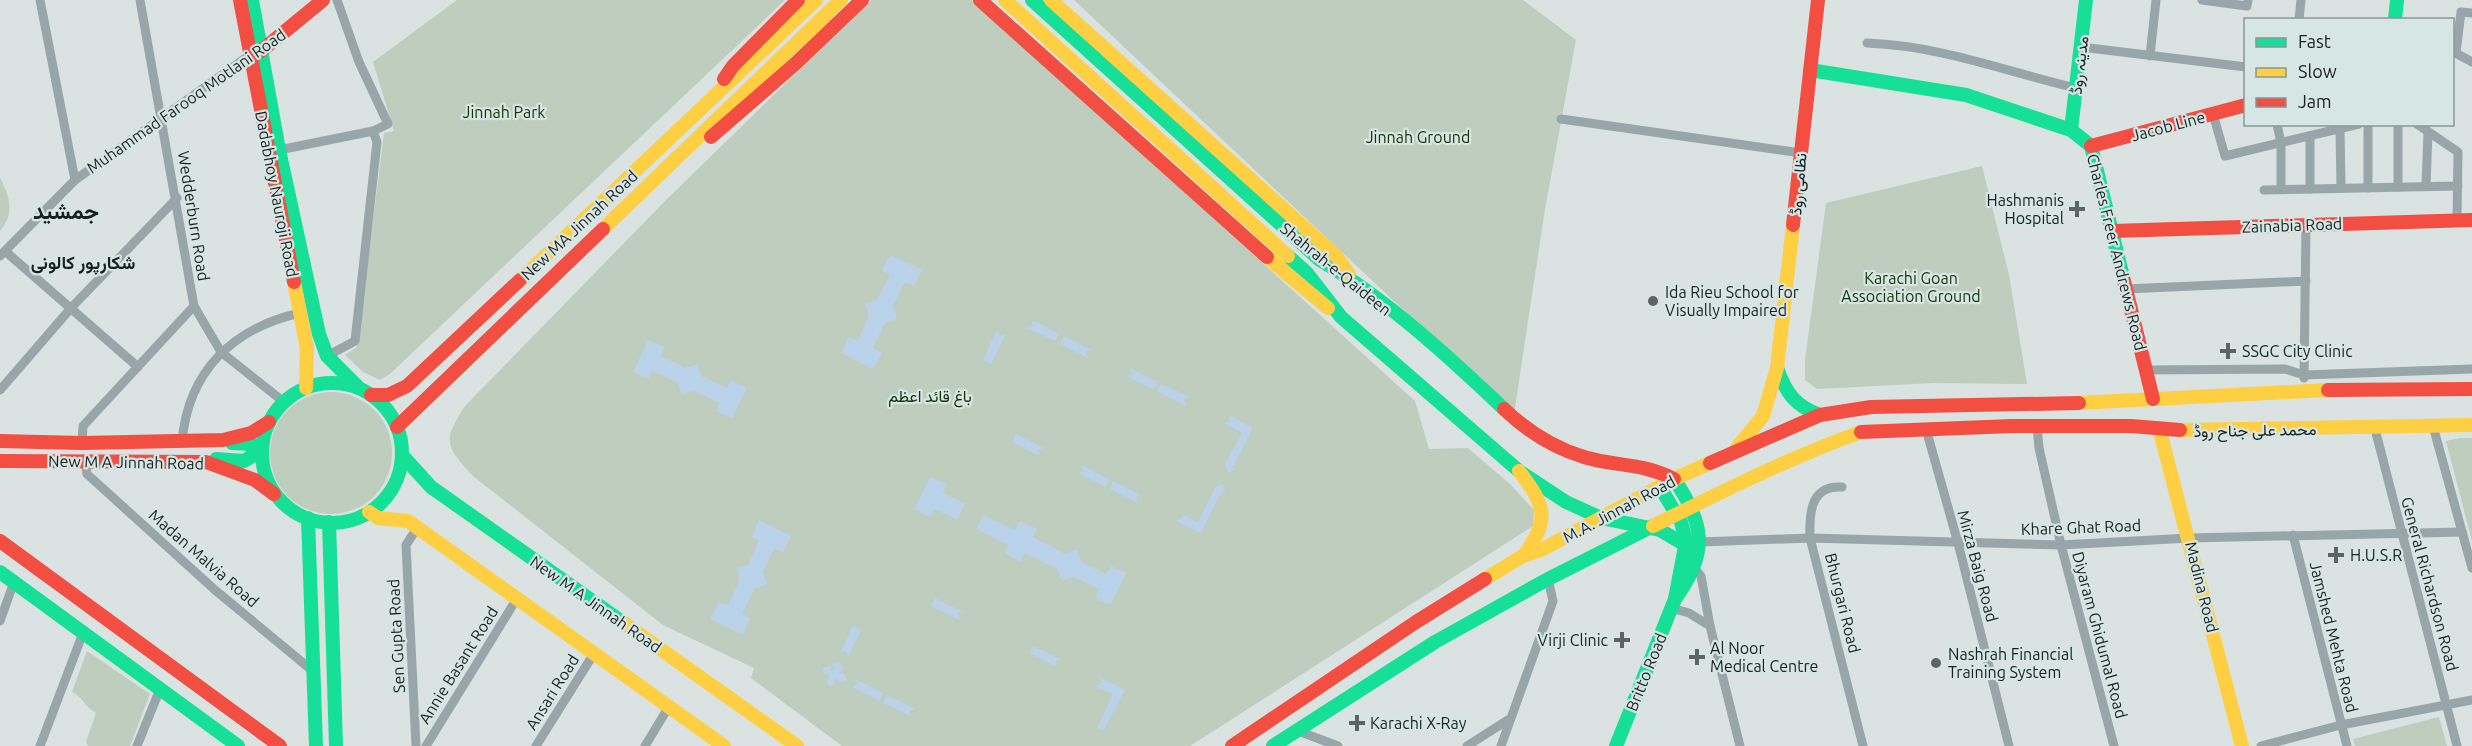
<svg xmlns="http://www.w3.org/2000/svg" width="2472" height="746" font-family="Ubuntu,Vazirmatn,sans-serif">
  <rect width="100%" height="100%" fill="#dae2e2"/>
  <g fill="#becdbe">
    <path d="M 457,0 L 785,0 L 391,373 L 380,380 L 363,372 L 345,355 L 357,347 L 384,133 L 394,131 L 373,62 Z"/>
    <path d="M 871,0 L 972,0 L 1415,401 L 1429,449 L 1468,448 L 1511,485 L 1534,510 L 1533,526 L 1190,746 L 842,746 L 751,678 L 754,668 L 663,625 L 473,476 C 445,445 442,442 465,406 L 666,200 Z"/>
    <path d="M 1074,0 L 1523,0 L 1576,40 L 1545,209 L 1514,414 Z"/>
    <path d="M 1982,166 L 2009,275 L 2027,384 L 1933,383 L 1817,389 L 1805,380 L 1805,360 L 1826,203 Z"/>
    <path d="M 0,178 C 10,196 15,214 0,231 Z"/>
    <circle cx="331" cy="453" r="61"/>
    <path d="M 2460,438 L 2472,438 L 2472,541 L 2446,441 Z"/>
    <path d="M 87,651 L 150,694 L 130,746 L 88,746 L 86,742 L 96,713 C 85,707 82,696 72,692 Z"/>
    <path d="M 2439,717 L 2447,746 L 2355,746 L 2353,739 Z"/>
  </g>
  <g fill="#bad3ea">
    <path d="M 890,255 L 922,270 L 914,286 L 905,282 L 893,306 L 897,319 L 885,323 L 873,348 L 882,353 L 873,369 L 841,353 L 849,337 L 858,341 L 869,316 L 865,304 L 877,300 L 890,275 L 882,270 Z"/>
    <path d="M 1031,319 L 1059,334 L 1055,341 L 1027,328 L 1033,326 Z"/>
    <path d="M 997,330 L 1000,336 L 1006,334 L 991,364 L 983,360 Z"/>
    <path d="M 1064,336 L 1091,350 L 1086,352 L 1088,358 L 1060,344 Z"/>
    <path d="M 648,340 L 664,347 L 661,356 L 685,368 L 698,364 L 701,376 L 727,388 L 731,380 L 747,388 L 732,418 L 716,411 L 719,403 L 694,391 L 682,395 L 678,383 L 653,371 L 649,379 L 633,372 Z"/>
    <path d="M 1130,368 L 1157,382 L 1153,390 L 1127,376 L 1132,374 Z"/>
    <path d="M 1161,384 L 1190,397 L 1184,399 L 1186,406 L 1157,391 Z"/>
    <path d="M 1228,415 L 1253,428 L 1233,467 L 1234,470 L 1228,473 L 1225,464 L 1242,433 L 1224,423 L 1230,421 Z"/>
    <path d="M 1016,434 L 1044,448 L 1038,450 L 1040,456 L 1012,442 Z"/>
    <path d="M 1081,465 L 1109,479 L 1106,487 L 1078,473 L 1084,471 Z"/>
    <path d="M 930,477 L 946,484 L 943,493 L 965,504 L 957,520 L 935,509 L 930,517 L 914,509 Z"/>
    <path d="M 1113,481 L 1141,495 L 1136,497 L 1138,503 L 1110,489 Z"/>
    <path d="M 1223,484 L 1225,491 L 1221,493 L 1201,533 L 1176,521 L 1183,518 L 1183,515 L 1198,522 L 1215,487 Z"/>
    <path d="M 983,515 L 1015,530 L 1020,521 L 1037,529 L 1033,537 L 1065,554 L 1077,549 L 1081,562 L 1106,574 L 1111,566 L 1126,573 L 1110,605 L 1095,598 L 1099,589 L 1074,577 L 1062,581 L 1057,569 L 1025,553 L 1020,562 L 1005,553 L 1008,545 L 976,529 Z"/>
    <path d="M 759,520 L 791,536 L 783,553 L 774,548 L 763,572 L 767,584 L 754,589 L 742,614 L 750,618 L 743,635 L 710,619 L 719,602 L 728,605 L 739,582 L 737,568 L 748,565 L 759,541 L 752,537 Z"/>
    <path d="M 935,598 L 963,612 L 958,613 L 960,620 L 931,606 Z"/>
    <path d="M 853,626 L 861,630 L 848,657 L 846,651 L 840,653 Z"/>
    <path d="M 1033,646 L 1061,660 L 1055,661 L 1057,667 L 1030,653 Z"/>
    <path d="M 840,662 L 843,669 L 838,674 L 844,673 L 847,680 L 839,682 L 837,679 L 834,680 L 835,684 L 829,686 L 826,679 L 830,678 L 829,674 L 825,675 L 822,668 L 830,666 L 831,671 L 834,670 L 833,664 Z"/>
    <path d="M 1099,677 L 1125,690 L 1104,730 L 1097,728 L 1113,694 L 1095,686 L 1102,683 Z"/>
    <path d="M 855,679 L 883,693 L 879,701 L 852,687 L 857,684 Z"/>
    <path d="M 887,695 L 915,709 L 909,711 L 912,717 L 883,703 Z"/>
  </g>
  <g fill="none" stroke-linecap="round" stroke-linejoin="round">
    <g stroke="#98a6a9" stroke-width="9">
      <path d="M 40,0 L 75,180"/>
      <path d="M 140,0 L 194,306 L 221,352 L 284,402"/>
      <path d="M 2202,0 L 2247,6 L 2248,0"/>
      <path d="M 2299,20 L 2301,0"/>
      <path d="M 1867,43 C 1942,46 2004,71 2076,88"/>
      <path d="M 2081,47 L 2246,67"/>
      <path d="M 2452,51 L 2472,62"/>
      <path d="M 2456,53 L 2461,12 L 2472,13"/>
      <path d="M 2150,56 L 2156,0"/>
      <path d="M 2213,114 L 2225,156 L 2359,124"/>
      <path d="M 1561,119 L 1801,153"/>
      <path d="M 2277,124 L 2281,143 L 2281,189"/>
      <path d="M 2368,124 L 2368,188"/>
      <path d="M 2417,124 L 2458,152 L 2457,220"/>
      <path d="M 2340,129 L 2341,188"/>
      <path d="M 2310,136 L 2310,189"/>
      <path d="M 279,150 L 373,131 L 388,124 L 359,62 L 337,0"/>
      <path d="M 2426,186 L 2428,132"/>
      <path d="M 2398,187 L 2398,124"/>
      <path d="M 2264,190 L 2458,186"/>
      <path d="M 5,251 L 138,367"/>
      <path d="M 0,256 L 75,180 L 254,52"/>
      <path d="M 2126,289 L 2306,281"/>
      <path d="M 327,356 L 355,341 L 377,142 L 373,131"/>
      <path d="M 2145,370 L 2285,369 L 2304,375 L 2472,369"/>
      <path d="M 2304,378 L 2306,225"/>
      <path d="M 0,390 L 71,308 L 177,198"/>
      <path d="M 2037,426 L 2039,448 L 2061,545 L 2114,746"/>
      <path d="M 2433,426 L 2472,568"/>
      <path d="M 1926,429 L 1958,543 L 2009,746"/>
      <path d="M 2375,429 L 2457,746"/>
      <path d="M 182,442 C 188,371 233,328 300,313"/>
      <path d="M 82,443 L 83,426 L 194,306"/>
      <path d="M 85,460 L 87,474 L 215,590 L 314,672"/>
      <path d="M 1842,487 C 1811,485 1809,512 1810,538 L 1863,746"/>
      <path d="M 2293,535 L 2347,746"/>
      <path d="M 1700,542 L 1810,538 L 2061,545 L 2190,538 L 2462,532"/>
      <path d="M 1692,565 L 1701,576 L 1710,626 L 1740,746"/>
      <path d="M 1671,608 L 1689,613 L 1710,626"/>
      <path d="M 0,621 L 14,582"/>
      <path d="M 1298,731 L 1338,746"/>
      <path d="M 40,746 L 83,633"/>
      <path d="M 137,746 L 160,689"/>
      <path d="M 416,746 L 406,545 L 417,528"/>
      <path d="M 426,746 L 516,600"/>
      <path d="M 536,746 L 593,655"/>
      <path d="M 645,746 L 668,708"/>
      <path d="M 1467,746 L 1511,718"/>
      <path d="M 1501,746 L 1553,601 L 1548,579"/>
      <path d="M 2261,746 L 2341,725 L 2472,700"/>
    </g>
    <g stroke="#16e098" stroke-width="14">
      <path d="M 252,0 L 279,150 L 319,334 L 327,356 L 359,388"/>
      <path d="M 1032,0 L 1320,260 C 1387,300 1447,355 1504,409"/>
      <path d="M 2395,20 L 2397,0"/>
      <path d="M 1810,70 L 1966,95 L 2071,130 L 2091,146 L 2124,281"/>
      <path d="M 2071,130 L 2086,0"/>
      <path d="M 1288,256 L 1307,273 L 1341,317 L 1519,471 L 1566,502 L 1601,518"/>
      <path d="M 1777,368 C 1786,393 1795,406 1820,415"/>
      <circle cx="332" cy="453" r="70"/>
      <path d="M 402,455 L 431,487 L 625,624"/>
      <path d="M 216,459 L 244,461 L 254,455 L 251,444 L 232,443"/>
      <path d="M 1660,487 L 1681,522 L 1686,541 L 1675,599"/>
      <path d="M 308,518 L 316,746"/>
      <path d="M 1601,518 L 1660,530 L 1687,546"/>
      <path d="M 329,522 L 336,746"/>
      <path d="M 0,572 L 238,746"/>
      <path d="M 1273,746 L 1435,642 L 1548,579 L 1653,526"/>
      <path d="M 1616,746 L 1675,599 C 1709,553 1705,524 1674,479"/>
    </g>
    <g stroke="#ffcf43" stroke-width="14">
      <path d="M 1005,0 L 1288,256"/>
      <path d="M 1051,0 L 1336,256 L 1349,274"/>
      <path d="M 603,229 L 841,0"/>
      <path d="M 1267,257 L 1328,308"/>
      <path d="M 520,280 L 816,0"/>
      <path d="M 294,282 L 307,348 L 306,388"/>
      <path d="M 2079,403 L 2328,390"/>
      <path d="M 2159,428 L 2242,746"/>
      <path d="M 2180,430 L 2472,425"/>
      <path d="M 1736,449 L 1763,416 L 1777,368 L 1793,225"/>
      <path d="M 1519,471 C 1545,505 1551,519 1524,555"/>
      <path d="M 369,512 L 378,518 L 408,521 L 724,746"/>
      <path d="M 1653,526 C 1721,492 1789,458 1861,432"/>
      <path d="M 1485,579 L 1523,556 L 1541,550 L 1674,479 L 1710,463"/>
      <path d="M 625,624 L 797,746"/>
    </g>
    <g stroke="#f24e42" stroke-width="14">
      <path d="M 240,0 L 294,282"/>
      <path d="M 980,0 L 1267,257"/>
      <path d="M 261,51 L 323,0"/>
      <path d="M 724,79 L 733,66 L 798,0"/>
      <path d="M 711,137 L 795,64 L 862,0"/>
      <path d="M 2091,146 L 2246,105"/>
      <path d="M 1793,225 L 1818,0"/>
      <path d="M 2112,231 L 2472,220"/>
      <path d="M 2124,281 L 2153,399"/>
      <path d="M 2328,390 L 2472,389"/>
      <path d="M 371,395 L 388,395 L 407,386 L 520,280"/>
      <path d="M 1504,409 C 1526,430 1554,448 1584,457 C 1617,467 1640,462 1674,479"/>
      <path d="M 397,427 L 603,229"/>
      <path d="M 1861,432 L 2012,426 L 2131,426 L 2180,430"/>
      <path d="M 0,441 L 82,443 L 223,440 L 251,433 L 269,422"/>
      <path d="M 0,461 L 206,462 L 255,480 L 274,494"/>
      <path d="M 1710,463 L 1820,415 L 1871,407 L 2079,403"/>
      <path d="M 0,541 L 280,746"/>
      <path d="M 1232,746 L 1416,622 L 1485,579"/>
    </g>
  </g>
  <g fill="#5d6463" stroke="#d6e6e5" stroke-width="2">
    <path d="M2074 200h6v6h6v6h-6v6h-6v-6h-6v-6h6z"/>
    <circle cx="1653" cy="301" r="6"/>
    <path d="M2225 342h6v6h6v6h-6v6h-6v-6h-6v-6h6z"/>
    <path d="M2333 546h6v6h6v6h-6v6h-6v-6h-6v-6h6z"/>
    <path d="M1619 631h6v6h6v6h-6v6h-6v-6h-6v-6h6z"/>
    <path d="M1694 648h6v6h6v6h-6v6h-6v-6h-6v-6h6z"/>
    <circle cx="1936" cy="663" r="6"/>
    <path d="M1354 714h6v6h6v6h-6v6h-6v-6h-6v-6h6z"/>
  </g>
  <g text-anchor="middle" stroke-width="4.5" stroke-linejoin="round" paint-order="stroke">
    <g font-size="16" fill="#1a201f" stroke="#d6e6e5">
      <text transform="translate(2079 65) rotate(-83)" y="6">مدینہ روڈ</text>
      <text transform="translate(186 101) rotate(-35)" y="6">Muhammad Farooq Motlani Road</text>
      <text transform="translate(2168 126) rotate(-15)" y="6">Jacob Line</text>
      <text transform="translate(1798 184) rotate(-85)" y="6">نظامی روڈ</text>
      <text transform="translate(277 194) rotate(79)" y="6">Dadabhoy Nauroji Road</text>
      <text transform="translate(194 216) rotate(81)" y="6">Wedderburn Road</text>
      <text transform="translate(579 225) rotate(-43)" y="6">New MA Jinnah Road</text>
      <text transform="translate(2292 225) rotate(-2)" y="6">Zainabia Road</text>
      <text transform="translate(2117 252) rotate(76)" y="6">Charles Freer Andrews Road</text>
      <text transform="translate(1336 269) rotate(39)" y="6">Shahrah-e-Qaideen</text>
      <text transform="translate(2255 430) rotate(-1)" y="6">محمد علی جناح روڈ</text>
      <text transform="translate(126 462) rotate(1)" y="6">New M A Jinnah Road</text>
      <text transform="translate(1619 509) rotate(-28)" y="6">M.A. Jinnah Road</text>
      <text transform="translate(2081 527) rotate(-2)" y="6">Khare Ghat Road</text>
      <text transform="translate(204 558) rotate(41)" y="6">Madan Malvia Road</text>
      <text transform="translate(1978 566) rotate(75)" y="6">Mirza Baig Road</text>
      <text transform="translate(2430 584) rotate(75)" y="6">General Richardson Road</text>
      <text transform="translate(2202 587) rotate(76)" y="6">Madina Road</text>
      <text transform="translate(1843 603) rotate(76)" y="6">Bhurgari Road</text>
      <text transform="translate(596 604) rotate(35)" y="6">New M A Jinnah Road</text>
      <text transform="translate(2100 635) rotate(75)" y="6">Diyaram Ghidumal Road</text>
      <text transform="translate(396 636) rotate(-93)" y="6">Sen Gupta Road</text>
      <text transform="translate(2334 637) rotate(76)" y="6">Jamshed Mehta Road</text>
      <text transform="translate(458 665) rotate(-58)" y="6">Annie Basant Road</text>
      <text transform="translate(1646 672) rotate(-68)" y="6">Britto Road</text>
      <text transform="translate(552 692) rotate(-58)" y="6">Ansari Road</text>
    </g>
    <g font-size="16" fill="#143500" stroke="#d6e6e5">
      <text x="504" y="118">Jinnah Park</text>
      <text x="1418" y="143">Jinnah Ground</text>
      <text x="1911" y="284">Karachi Goan<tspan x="1911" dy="18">Association Ground</tspan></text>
      <text x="930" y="402">باغ قائد اعظم</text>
    </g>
    <g font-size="16" fill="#1a201f" stroke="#d6e6e5" text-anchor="start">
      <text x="2064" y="206" text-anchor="end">Hashmanis<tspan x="2064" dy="18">Hospital</tspan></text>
      <text x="1665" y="298">Ida Rieu School for<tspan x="1665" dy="18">Visually Impaired</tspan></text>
      <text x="2242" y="357">SSGC City Clinic</text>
      <text x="2350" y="561">H.U.S.R</text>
      <text x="1608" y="646" text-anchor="end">Virji Clinic</text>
      <text x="1710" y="654">Al Noor<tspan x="1710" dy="18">Medical Centre</tspan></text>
      <text x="1948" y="660">Nashrah Financial<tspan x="1948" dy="18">Training System</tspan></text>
      <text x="1370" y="729">Karachi X-Ray</text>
    </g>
    <g font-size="18" font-weight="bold" fill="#1a201f" stroke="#d6e6e5">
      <text x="83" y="269">شکارپور کالونی</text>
    </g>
    <g font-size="22" font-weight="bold" fill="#1a201f" stroke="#d6e6e5">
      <text x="66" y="219">جمشید</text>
    </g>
  </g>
  <rect x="2244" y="18" width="210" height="108" fill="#d6e6e5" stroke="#8b9796" stroke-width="1.5"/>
  <rect x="2256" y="38" width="30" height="9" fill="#16e098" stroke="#8b9796" stroke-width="1.5"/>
  <text x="2298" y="48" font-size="18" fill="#1a201f">Fast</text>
  <rect x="2256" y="68" width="30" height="9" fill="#ffcf43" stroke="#8b9796" stroke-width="1.5"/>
  <text x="2298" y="78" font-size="18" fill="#1a201f">Slow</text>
  <rect x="2256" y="98" width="30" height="9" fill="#f24e42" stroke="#8b9796" stroke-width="1.5"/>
  <text x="2298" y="108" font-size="18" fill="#1a201f">Jam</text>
</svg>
